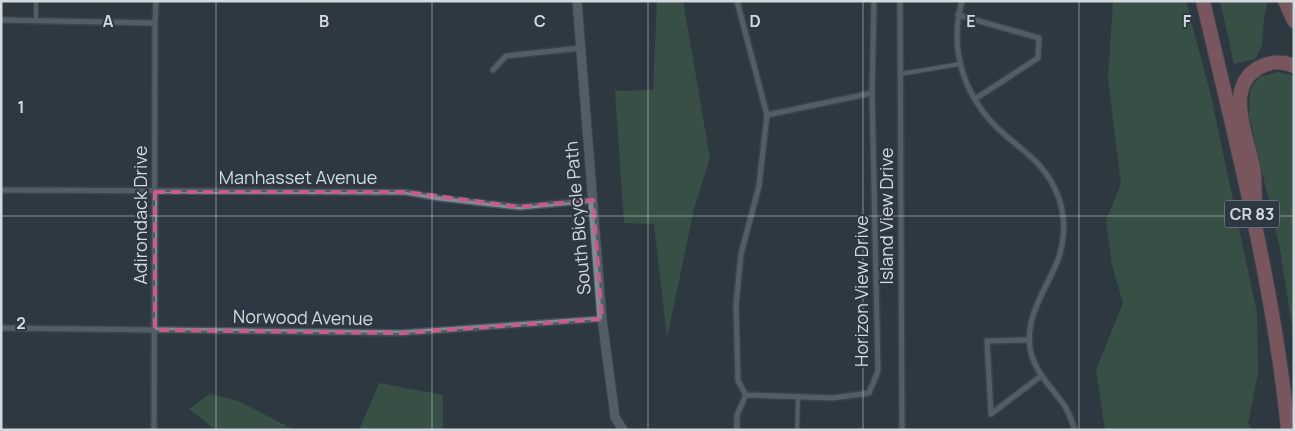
<svg xmlns="http://www.w3.org/2000/svg" width="1295" height="431" font-family="Manrope,sans-serif">
  <rect width="100%" height="100%" fill="#2d3842"/>
  <g fill="#456b4a">
    <path d="M 657,1 L 683,1 L 710,158 L 694,209 L 667,338 L 654,224 L 624,223 L 615,91 L 653,90 Z"/>
    <path d="M 1113,1 L 1186,1 L 1211,96 L 1257,313 L 1258,372 L 1248,424 L 1252,430 L 1105,430 L 1096,370 L 1123,303 L 1112,265 L 1106,220 L 1121,184 L 1108,79 Z"/>
    <path d="M 1220,1 L 1268,1 L 1264,18 L 1262,45 L 1255,59 L 1234,64 Z"/>
    <path d="M 1278,72 L 1294,76 L 1294,339 L 1280,249 L 1249,115 L 1250,90 L 1259,77 Z"/>
    <path d="M 379,383 L 443,395 L 443,430 L 359,430 Z"/>
    <path d="M 209,394 L 239,401 L 294,430 L 216,430 L 189,409 Z"/>
  </g>
  <g fill="none" stroke-linecap="round" stroke-linejoin="round">
    <g stroke="#4a535b" stroke-width="6">
      <g id="service">
        <path d="M 36,21 L 36,1"/>
        <path d="M 900,74 L 960,64"/>
        <path d="M 797,430 L 798,397"/>
      </g>
    </g>
    <g stroke="#4a535b" stroke-width="8">
      <g id="minor">
        <path d="M 737,1 L 767,115 L 759,186 L 741,254 L 736,305 L 738,381 L 746,395 L 833,398 L 869,393 L 878,371 L 872,93 L 874,1"/>
        <path d="M 900,1 L 902,430"/>
        <path d="M 962,1 C 948,51 965,100 1004,134 C 1027,154 1047,166 1058,196 C 1067,219 1065,247 1054,269 C 1042,295 1026,318 1030,348 C 1034,372 1051,386 1064,405 C 1069,412 1072,422 1075,430"/>
        <path d="M 958,15 L 1039,38 L 1038,58 L 975,99"/>
        <path d="M 1,20 L 155,23"/>
        <path d="M 493,70 L 506,56 L 581,48"/>
        <path d="M 767,115 L 872,93"/>
        <path d="M 1,190 L 406,192 L 440,198 L 520,207 L 593,200"/>
        <path d="M 3,328 L 402,333 L 602,319"/>
        <path d="M 1030,340 L 987,341 L 991,414 L 1041,376"/>
        <path d="M 154,430 L 155,23 L 156,1"/>
        <path d="M 737,430 L 737,415 L 746,395"/>
      </g>
    </g>
    <g stroke="#4a535b" stroke-width="11">
      <path id="tertiary" d="M 577,1 L 602,319 L 615,417 L 623,430"/>
    </g>
    <g stroke="#4a535b" stroke-width="16">
      <g id="trunk">
        <path d="M 1203,1 C 1236,143 1274,285 1288,430"/>
        <path d="M 1285,1 L 1294,21"/>
        <path d="M 1255,197 C 1254,189 1255,181 1254,173 C 1250,141 1221,87 1260,67 C 1272,61 1282,61 1294,66"/>
      </g>
    </g>
    <use href="#service" stroke="#7f8b97" stroke-width="4"/>
    <use href="#minor" stroke="#7f8b97" stroke-width="5"/>
    <use href="#tertiary" stroke="#7f8b97" stroke-width="9"/>
    <use href="#trunk" stroke="#d67a80" stroke-width="14"/>
  </g>
  <path d="M0 0H1295V431H0ZM 155,192 L 406,192 L 520,207 L 593,200 L 602,319 L 402,333 L 155,330 Z" fill="#2d3842" fill-opacity=".55" fill-rule="evenodd"/>
  <path fill="none" stroke="#c85c89" stroke-width="4" stroke-dasharray="10 6" stroke-linejoin="round" d="M 155,192 L 406,192 L 520,207 L 593,200 L 602,319 L 402,333 L 155,330 Z"/>
  <path fill="none" stroke="#d2d9df" stroke-width="1" stroke-opacity="0.55" d="M 216,1 L 216,430M 432,1 L 432,430M 648,1 L 648,430M 863,1 L 863,430M 1079,1 L 1079,430M 1,216 L 1294,216"/>
  <g text-anchor="middle" stroke-width="4" stroke-linejoin="round" paint-order="stroke">
    <rect fill="#2d3842" stroke="#a0a9b0" stroke-width="1" x="1224.5" y="200.5" width="55" height="27" rx="4"/>
    <g font-size="16" font-weight="bold" fill="#d2d9df">
      <text x="1252" y="220">CR 83</text>
    </g>
    <g font-size="18" fill="#d2d9df" stroke="#2d3842">
      <text x="298" y="184">Manhasset Avenue</text>
      <text transform="translate(141 215) rotate(-90)" y="6">Adirondack Drive</text>
      <text transform="translate(887 216) rotate(-90)" y="6">Island View Drive</text>
      <text transform="translate(578 218) rotate(-95)" y="6">South Bicycle Path</text>
      <text transform="translate(862 291) rotate(-90)" y="6">Horizon View Drive</text>
      <text transform="translate(303 318) rotate(1)" y="6">Norwood Avenue</text>
    </g>
  </g>
  <g font-size="16" text-anchor="middle" font-weight="bold" fill="#d2d9df" stroke="#2d3842" stroke-width="4" stroke-linejoin="round" paint-order="stroke">
    <text x="108" y="27">A</text>
    <text x="324" y="27">B</text>
    <text x="540" y="27">C</text>
    <text x="755" y="27">D</text>
    <text x="971" y="27">E</text>
    <text x="1187" y="27">F</text>
    <text x="21" y="113">1</text>
    <text x="21" y="329">2</text>
  </g>
  <rect width="1295" height="431" fill="none" stroke="#d2d9df" stroke-width="5"/>
</svg>
